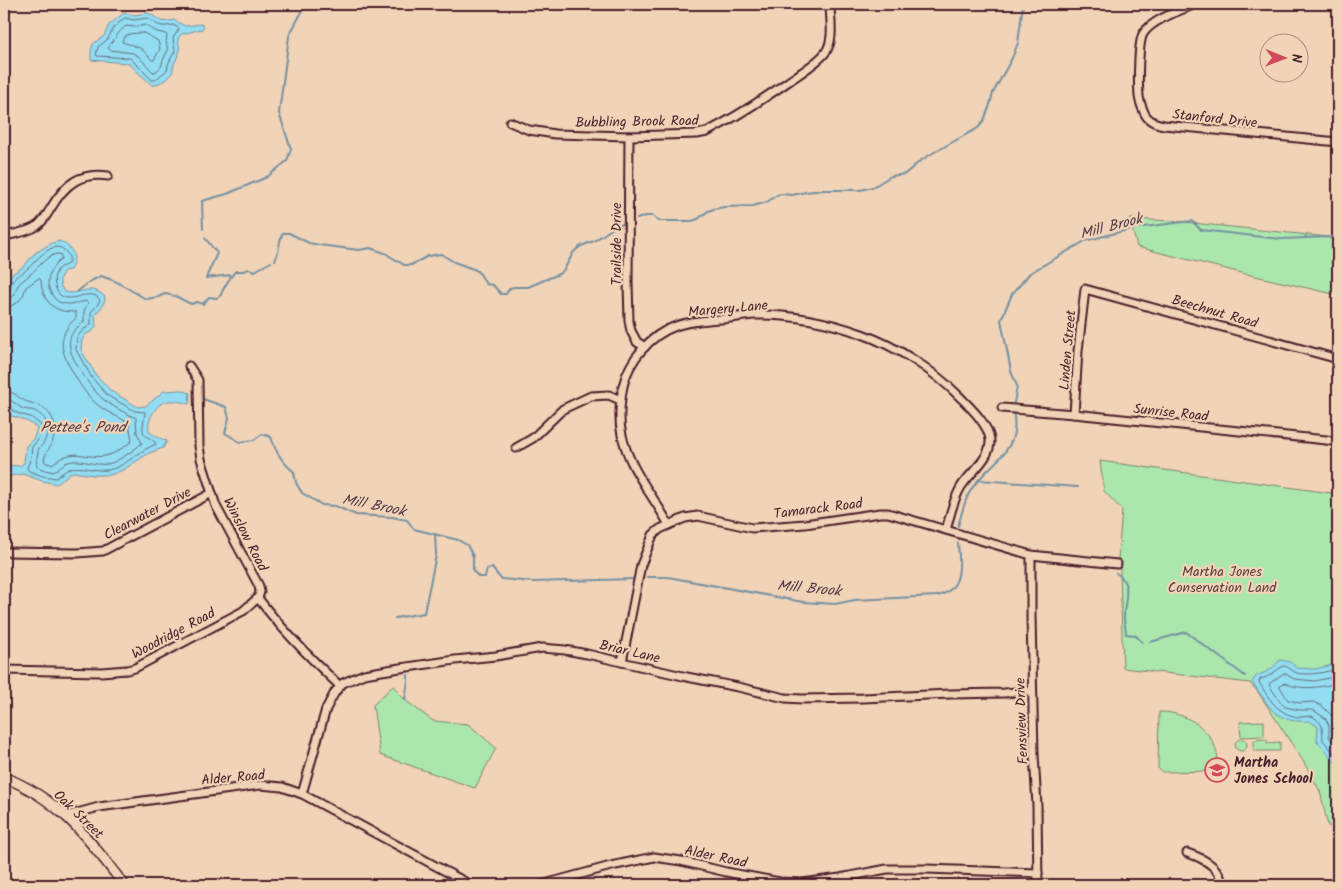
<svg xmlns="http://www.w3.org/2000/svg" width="1342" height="889" font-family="Kalam,sans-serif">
  <rect width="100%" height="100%" fill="#f1d3b7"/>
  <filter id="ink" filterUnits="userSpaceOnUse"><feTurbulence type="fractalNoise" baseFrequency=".02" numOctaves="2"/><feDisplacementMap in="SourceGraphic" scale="10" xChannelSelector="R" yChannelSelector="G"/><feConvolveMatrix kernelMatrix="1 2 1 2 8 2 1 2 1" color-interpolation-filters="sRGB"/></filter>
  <g filter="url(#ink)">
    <g fill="#abe7ad" stroke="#7a836c">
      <path d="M 1130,219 L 1173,221 L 1338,238 L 1338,295 L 1242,273 L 1137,247 Z"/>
      <path d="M 1100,461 L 1338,494 L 1338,828 L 1328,826 L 1320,791 L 1303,761 L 1258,692 L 1250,683 L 1123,668 L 1120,570 L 1118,558 L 1122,510 L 1104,491 Z"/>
      <path d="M 393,686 L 405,700 L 433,721 L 468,724 L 496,748 L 475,788 L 380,755 L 373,705 Z"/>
      <path d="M 1159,712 C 1190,711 1224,737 1217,771 L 1162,772 L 1158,768 Z"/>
      <path d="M 1264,721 L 1264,736 L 1241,737 L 1240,722 Z"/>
      <circle cx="1241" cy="745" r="6"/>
      <path d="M 1267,739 L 1267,743 L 1280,742 L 1280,751 L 1254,751 L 1254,740 Z"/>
    </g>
    <g fill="#92ddf2" stroke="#7591a2">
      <path d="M 124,13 L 134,15 L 148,13 C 161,19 157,24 174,20 L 185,26 L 201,24 L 204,27 L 202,29 L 182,34 L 178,38 L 180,51 L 174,64 L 172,73 L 165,80 L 153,86 L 128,63 L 91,60 L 91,51 L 93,44 L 104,36 L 109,25 Z"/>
      <path d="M 60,241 C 73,248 78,256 70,270 L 64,271 C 58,279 59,283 64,292 C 81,296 90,282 105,297 C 104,305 101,309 95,314 L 96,326 L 93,331 L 86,334 L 82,340 L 81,350 L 96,375 L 111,391 L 138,407 L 146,406 L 164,391 L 182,390 L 190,393 L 189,404 C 174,400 162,397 153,413 C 149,420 148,424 149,432 C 155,435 160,439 167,441 L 163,448 L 149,453 L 123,470 L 110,475 L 93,475 L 74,472 L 70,473 L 57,484 L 42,481 L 23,474 L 4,477 L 4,465 L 20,466 L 24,463 L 26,446 L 34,438 L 37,428 C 30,422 19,417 10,416 L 5,409 L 4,409 L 4,314 L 5,293 L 9,276 L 23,267 L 35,253 L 52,243 Z"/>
      <path d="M 1280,660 L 1290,662 L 1297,668 L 1315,669 L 1338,664 L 1338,764 L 1334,761 L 1317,741 L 1318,727 L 1310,721 C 1275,724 1270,707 1252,682 L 1257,675 C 1267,673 1273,668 1280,660 Z"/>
    </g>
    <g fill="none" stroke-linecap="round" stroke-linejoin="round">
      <g stroke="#676b7b" stroke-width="1">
        <path d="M 125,18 L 134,20 L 147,18 C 159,25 159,28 173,25 L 179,28 L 178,31 L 173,38 L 175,51 L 169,62 L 167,70 L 155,80 L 152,80 L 130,58 L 97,56 L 96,54 L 98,47 L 108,39 L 113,28 Z"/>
        <path d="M 146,25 L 155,31 L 165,34 L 167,35 L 166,42 L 168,50 L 163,60 L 161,67 L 155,72 L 153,72 L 138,56 L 133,53 L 110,50 L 108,48 C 113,41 118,32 126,26 L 135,27 Z"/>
        <path d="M 144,33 L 158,41 L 160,49 L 154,60 L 152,60 C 147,54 142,48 135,46 C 131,44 126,44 122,42 C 125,31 135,34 144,33 Z"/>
        <path d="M 4,293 L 9,291 C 11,288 11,283 13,280 C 15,276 22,274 25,271 C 34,264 53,237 65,251 C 68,254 72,260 67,264 C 65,266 62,266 60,267 C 52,274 53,288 60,295 C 72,305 90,286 100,300 L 96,307 L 91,312 L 91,325 L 83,330 L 77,337 L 76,350 L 92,378 L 108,396 L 135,411 L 145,412 C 145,418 141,428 144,434 C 146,437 152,439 155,442 L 156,444 C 153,446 149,447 146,449 C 133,456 122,468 108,470 C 96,472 78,464 69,469 C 64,471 60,475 56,478 L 43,476 L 29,471 L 27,468 L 31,457 L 32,447 L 38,440 L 42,429 L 41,425 L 31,417 L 22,415 L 13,411 L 9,406 L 4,405"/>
        <path d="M 4,299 C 18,298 13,292 19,284 C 21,281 26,279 28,276 C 38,269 47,253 60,254 L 62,259 C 51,266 44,280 51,293 C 53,296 55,300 59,302 C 68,306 77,303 86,301 L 88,303 L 84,311 L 84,322 C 63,336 68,350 79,368 C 86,380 93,390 103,399 C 111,406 127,414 136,418 L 137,433 L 142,443 C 133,451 119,461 108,464 C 94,466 80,458 68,462 C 62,464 59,468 54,472 L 45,470 L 37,467 C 36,463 37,456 38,452 C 38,448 42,446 44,442 C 51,428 48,416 32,410 C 30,410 27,410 24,409 C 16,406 13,399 4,399"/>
        <path d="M 4,307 L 11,306 L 18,302 L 23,296 L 26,287 L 39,278 L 41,280 C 41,292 47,306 60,310 C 65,312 71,312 76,312 L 76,318 C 54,338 62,354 75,376 C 81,387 89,398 99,406 C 108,413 119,417 129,423 L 132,441 C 124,447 114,455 104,456 C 80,459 77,446 52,464 L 46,463 L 44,460 C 46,450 49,451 52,443 C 60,420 50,408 28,402 C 18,399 16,391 4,391"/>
        <path d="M 1338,669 C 1324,672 1311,676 1297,673 C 1291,671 1289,666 1283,666 C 1275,671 1270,677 1260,679 L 1259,682 C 1268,698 1279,716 1300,717 C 1304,717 1308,716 1312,716 C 1324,724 1322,726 1323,740 L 1338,758"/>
        <path d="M 1338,676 L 1315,681 L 1294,679 L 1284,673 L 1270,683 L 1269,685 L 1282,704 L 1285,707 L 1300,710 L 1313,710 L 1325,718 L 1329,725 L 1329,737 L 1338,748"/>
        <path d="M 1338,683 C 1320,687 1302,691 1285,683 L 1280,685 L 1280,687 L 1288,700 L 1300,703 L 1313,702 L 1322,706 L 1334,718 L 1337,726 L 1337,734 L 1338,737"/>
      </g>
      <g stroke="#7591a2" stroke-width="2">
        <path d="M 637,219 L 646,216 L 653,216 L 659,221 L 692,221 L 698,219 L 708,211 L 714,209 L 724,207 L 753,206 L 767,202 L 777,195 L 781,194 L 792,195 L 806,192 L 823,190 L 860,190 L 873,187 L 891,176 L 905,174 L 920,161 L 936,151 L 942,148 L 978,128 L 983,122 L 989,108 L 993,93 L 1012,58 L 1018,43 L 1023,4"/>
        <path d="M 203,229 L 202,201 L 227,194 L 267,177 L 287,161 L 291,149 L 279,113 L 289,36 L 306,4"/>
        <path d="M 205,238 L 217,253 L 206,278 L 230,275"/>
        <path d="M 275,260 C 280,252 278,242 283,233 L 289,233 L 309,243 L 319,245 L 359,250 L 370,248 L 385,253 L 404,265 L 411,265 L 428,256 L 441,254 L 454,262 L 476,270 L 480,274 L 486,284 L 493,285 L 501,294 L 506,294 L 510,288 L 514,287 L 528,287 L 561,273 L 565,268 L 573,253 L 576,250 L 581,246 L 594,241 L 616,226 L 626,223"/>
        <path d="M 77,292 L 89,282 L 101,276 L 115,281 L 146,299 L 158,297 L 165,294 L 175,296 L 191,304 L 197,302 L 203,304 L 209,297 L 217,298 L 221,295 C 222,290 232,274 236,271 L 243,271 L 249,269 L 255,271 L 271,262"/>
        <path d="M 203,399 L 226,407 L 229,418 L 225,433 L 240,442 L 254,440 L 262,434 L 271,437 C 276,452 281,461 294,472 L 296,483 L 302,493 L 322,505 L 335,506 L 356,515 L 392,517 L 407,520 L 414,529 L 458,540 L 467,545 L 473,556 L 473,571 L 479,577 L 485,577 L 487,569 L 492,568 L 501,579 L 534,582 L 633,579"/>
        <path d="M 1014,403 L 1017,386 L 1011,371 L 1001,320 L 1012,294 L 1030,273 L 1085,241 L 1135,228 L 1192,221 L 1201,230 L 1281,239 L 1329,237 L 1338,245"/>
        <path d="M 979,480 L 1078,487"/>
        <path d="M 958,526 C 962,514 964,500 971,490 C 983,469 1010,457 1014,432 C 1015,426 1014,419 1014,412"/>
        <path d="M 1116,573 C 1133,583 1124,602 1124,617 C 1124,623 1126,628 1126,634 L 1135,635 L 1142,642"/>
        <path d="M 647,577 L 668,577 L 803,602 L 835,604 L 855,600 L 937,596 C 963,590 960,565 958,543"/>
        <path d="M 395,618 L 424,613 L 436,555 L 435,534"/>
        <path d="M 1150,642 L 1186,632 L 1245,676"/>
        <path d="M 405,700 L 408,681 L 408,675"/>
      </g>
      <g stroke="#4a1f2b" stroke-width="11">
        <g id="minor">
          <path d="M 1196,4 C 1181,10 1151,20 1143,34 C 1138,43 1138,84 1139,96 C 1139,100 1144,114 1147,117 C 1151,122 1158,124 1164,125 L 1338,142"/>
          <path d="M 510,122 L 529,130 L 555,134 L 629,136 L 697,134 L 707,132 C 736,117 765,98 792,79 C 801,73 819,61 825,53 C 835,40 830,19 830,4"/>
          <path d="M 629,136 L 628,282 L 629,321 L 631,331 L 637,342 L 645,347"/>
          <path d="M 4,236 C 15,234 28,232 37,226 C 44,221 47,214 51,208 C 65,184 80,172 108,176"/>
          <path d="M 189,366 L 198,380 L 199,446 L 201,459 L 216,506 L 259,586 L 260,592 L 258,598 C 282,630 311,659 340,686"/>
          <path d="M 1002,408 L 1074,414 L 1326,440 L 1338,442"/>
          <path d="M 1074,414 L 1078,351 L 1085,289 L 1338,359"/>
          <path d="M 516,448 L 533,438 L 563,409 L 591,396 L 609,395 L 620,400"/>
          <path d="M 669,525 C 653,495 629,469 622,435 C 618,419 620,402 623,386 C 629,360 650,335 676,326 C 690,321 706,320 721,319 C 732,318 743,316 754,315 C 790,314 829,322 862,334 C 898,347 933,370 960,397 C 970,407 989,425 990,440 C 991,459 970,472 961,487 C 953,500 950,516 946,530"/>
          <path d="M 4,552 L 77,553 L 103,551 L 212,493"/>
          <path d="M 1031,555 L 1031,616 L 1034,754 L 1037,806 L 1038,885"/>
          <path d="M 622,662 L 641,565 L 653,535 L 660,529 L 685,518 L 698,516 L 752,528 L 805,524 L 880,513 L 888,513 L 1031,555 L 1117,564"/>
          <path d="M 4,670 L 101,672 L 127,670 L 135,668 L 243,611 L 258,598"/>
          <path d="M 302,794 L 326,709 L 335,692 L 343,683 L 364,674 L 394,669 L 455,660 L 496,656 L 542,648 L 565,650 L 587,654 L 687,677 L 738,687 L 785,698 L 802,699 L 863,698 L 950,694 L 1004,693 L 1032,691"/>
          <path d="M 66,816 L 99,807 L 260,785 L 282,787 L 302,794 L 471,885"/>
          <path d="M 1187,853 C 1203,858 1221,867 1222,885"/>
          <path d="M 541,885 L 611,866 L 654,857 L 681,861 L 726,872 L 780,882 L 802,883 L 840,878 L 887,869 L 927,869 L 1038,873"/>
        </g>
      </g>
      <g stroke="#4a1f2b" stroke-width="12">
        <path id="tertiary" d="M 4,777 C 61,800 88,838 124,885"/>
      </g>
      <use href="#minor" stroke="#f1d3b7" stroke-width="7"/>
      <use href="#tertiary" stroke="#f1d3b7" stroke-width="9"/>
    </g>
  </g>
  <defs>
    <g id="school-ring" transform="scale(1.25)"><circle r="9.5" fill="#f1d3b7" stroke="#d1495b" stroke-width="1.5"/><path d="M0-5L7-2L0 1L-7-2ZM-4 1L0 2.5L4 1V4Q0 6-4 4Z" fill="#d1495b"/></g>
  </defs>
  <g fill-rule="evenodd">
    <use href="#school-ring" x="1217" y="770"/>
  </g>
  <g text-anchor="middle" stroke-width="4.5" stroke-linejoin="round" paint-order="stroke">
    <g font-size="14" fill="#4a1f2b" stroke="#f1d3b7">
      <text transform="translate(1215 118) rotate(6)" y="5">Stanford Drive</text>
      <text transform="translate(637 121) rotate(-1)" y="5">Bubbling Brook Road</text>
      <text transform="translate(616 244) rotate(-90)" y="5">Trailside Drive</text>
      <text transform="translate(728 308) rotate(-5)" y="5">Margery Lane</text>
      <text transform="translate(1215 311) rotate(16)" y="5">Beechnut Road</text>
      <text transform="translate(1067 350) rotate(-85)" y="5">Linden Street</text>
      <text transform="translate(1171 412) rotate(6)" y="5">Sunrise Road</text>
      <text transform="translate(818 508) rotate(-7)" y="5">Tamarack Road</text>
      <text transform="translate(147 513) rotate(-28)" y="5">Clearwater Drive</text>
      <text transform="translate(246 534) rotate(63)" y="5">Winslow Road</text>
      <text transform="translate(173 633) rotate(-28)" y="5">Woodridge Road</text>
      <text transform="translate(630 651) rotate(13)" y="5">Briar Lane</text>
      <text transform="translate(1021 721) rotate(-92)" y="5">Fensview Drive</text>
      <text transform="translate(233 777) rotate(-5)" y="5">Alder Road</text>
      <text transform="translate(79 814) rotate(44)" y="5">Oak Street</text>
      <text transform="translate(716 856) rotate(12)" y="5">Alder Road</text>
    </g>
    <g font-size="14" fill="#593d3e" stroke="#f1d3b7">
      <text x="1222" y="576">Martha Jones<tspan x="1222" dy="16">Conservation Land</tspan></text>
    </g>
    <g font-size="14" font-weight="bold" fill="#4a1f2b" stroke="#f1d3b7" text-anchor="start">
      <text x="1234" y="767">Martha<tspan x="1234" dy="16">Jones School</tspan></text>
    </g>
    <g font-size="15" font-style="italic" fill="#553c49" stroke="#f1d3b7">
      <text transform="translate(1111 226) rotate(-15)" y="5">Mill Brook</text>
      <text x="83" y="432">Pettee's Pond</text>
      <text transform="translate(374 505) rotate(11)" y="5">Mill Brook</text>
      <text transform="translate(809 588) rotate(5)" y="5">Mill Brook</text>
    </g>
  </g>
  <rect width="1342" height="889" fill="none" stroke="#f1d3b7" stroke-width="20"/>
  <rect x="10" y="10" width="1322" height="869" fill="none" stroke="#4a1f2b" stroke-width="2" filter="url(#ink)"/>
  <g transform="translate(1284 58) rotate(91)"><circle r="24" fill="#f1d3b7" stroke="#ae8b7f"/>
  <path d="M0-4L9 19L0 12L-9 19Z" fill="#d1495b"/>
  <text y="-8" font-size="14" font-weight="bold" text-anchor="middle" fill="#4a1f2b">N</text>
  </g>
</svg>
